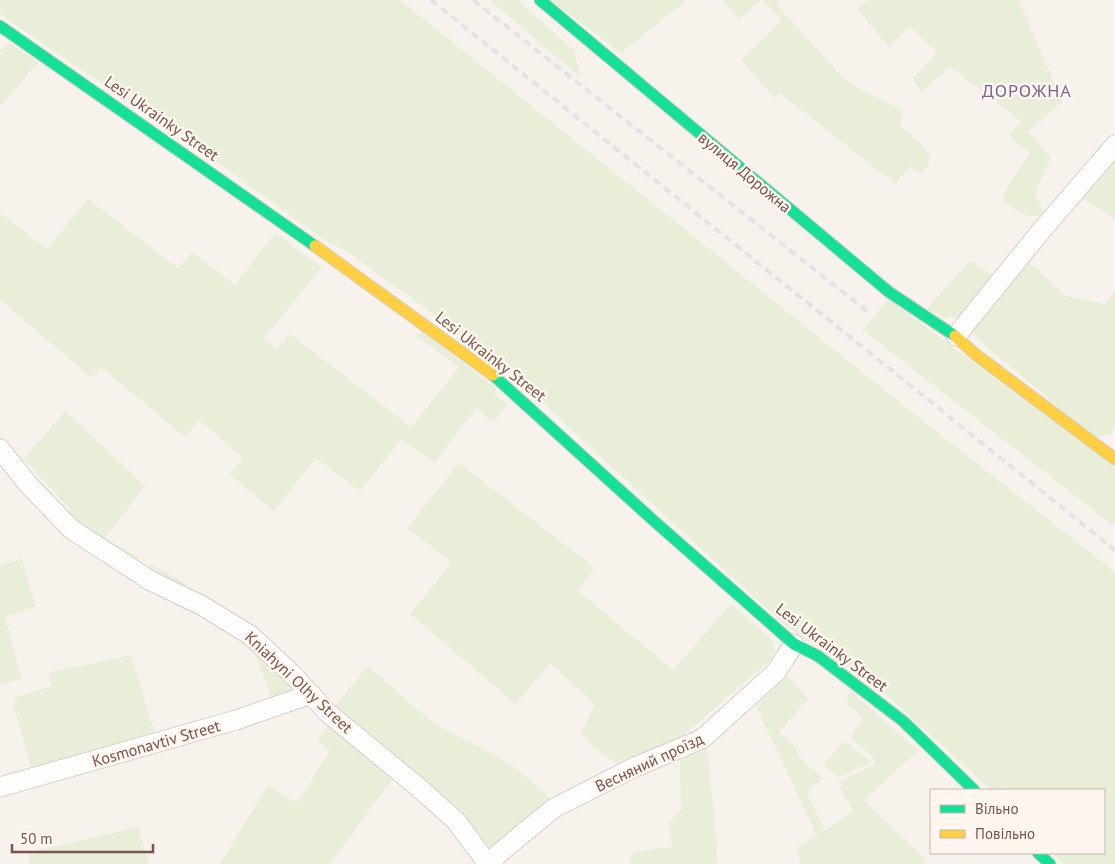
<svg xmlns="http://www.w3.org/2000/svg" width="1115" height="864" font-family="'PT Sans',sans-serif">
  <rect width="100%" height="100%" fill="#f8f2ed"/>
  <g fill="#e8eed8">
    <path d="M 0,0 L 400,0 L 923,421 L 1115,572 L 1115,864 L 1063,864 L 1052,853 L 1104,853 L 1104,790 L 1006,790 L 1002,787 L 997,790 L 991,790 L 888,696 L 870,683 L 871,677 L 856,667 L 850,670 L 787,627 L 567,426 L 515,373 L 345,250 L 323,239 L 209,156 C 199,138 190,129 168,128 L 24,31 L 0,13 Z"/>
    <path d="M 490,0 L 517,0 L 574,50 L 581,78 Z"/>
    <path d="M 550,0 L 687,0 L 621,53 Z"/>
    <path d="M 723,0 L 761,0 L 739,19 Z"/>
    <path d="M 763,0 L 780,0 L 778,6 L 847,82 L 904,112 L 900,125 L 925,148 L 930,157 L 929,164 L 921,173 L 910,167 L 895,184 L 780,93 L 774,98 L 741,60 L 782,21 Z"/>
    <path d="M 869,0 L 1019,0 L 1062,102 L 1028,132 L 1051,158 L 1035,193 L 1046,217 L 1025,215 L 1003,201 L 1006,189 L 1030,153 L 1009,136 L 1021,121 L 950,67 L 921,92 L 913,78 L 937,53 L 910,26 L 889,48 L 857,8 Z"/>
    <path d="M 10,43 L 38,62 L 5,102 L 0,105 L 0,51 Z"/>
    <path d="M 1115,153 L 1115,218 L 1078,196 Z"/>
    <path d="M 88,199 L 178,268 L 192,252 L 235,285 L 275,233 L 322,267 L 264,338 L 277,349 L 290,334 L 411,427 L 459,367 L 415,335 L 423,332 L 496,388 L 495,395 L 507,405 L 494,422 L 476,408 L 435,462 L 401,440 L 360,491 L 316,458 L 274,511 L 229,474 L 243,458 L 199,420 L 185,437 L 101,367 L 92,378 L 0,300 L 0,213 L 47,249 Z"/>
    <path d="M 970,261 L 997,277 L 960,316 L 945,318 L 927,309 Z"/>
    <path d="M 1028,261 L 1066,296 L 1105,304 L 1115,291 L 1115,427 L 1110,434 L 1095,438 L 972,334 L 973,328 Z"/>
    <path d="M 888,299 L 1115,467 L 1115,527 L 863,330 Z"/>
    <path d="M 65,411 L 145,486 L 105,538 L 140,558 L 136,561 L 100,540 L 70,514 L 70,509 L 24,459 Z"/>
    <path d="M 459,463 L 595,568 L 577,590 L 673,670 L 731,604 L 773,641 L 775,649 L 772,659 L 680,738 L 621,765 C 605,757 591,747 581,733 L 595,704 L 550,663 L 516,704 L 410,614 L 452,562 L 407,528 Z"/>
    <path d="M 22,559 L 36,606 L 5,617 L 22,679 L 0,684 L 0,565 Z"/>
    <path d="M 151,564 L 188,585 L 180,585 L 149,568 Z"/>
    <path d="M 252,646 L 299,691 L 273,702 Z"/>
    <path d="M 131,655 L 156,737 L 33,774 L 15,711 L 14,704 L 16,697 L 52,686 L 48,673 Z"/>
    <path d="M 368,666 L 434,724 L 511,764 L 551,799 L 495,849 L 490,848 L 463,815 L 463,812 L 453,803 L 448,803 L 399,761 L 399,757 L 376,742 L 335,706 Z"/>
    <path d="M 787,676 L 808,698 L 779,733 L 796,748 L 798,757 L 819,774 L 821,778 L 820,781 L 810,788 L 807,793 L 825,831 L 853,811 L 840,787 L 841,781 L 873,765 L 875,762 L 872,756 L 851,737 C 861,716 871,724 847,704 L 850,690 L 918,751 L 864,801 L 926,859 L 922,864 L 800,864 L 797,847 L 817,836 L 756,706 Z"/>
    <path d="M 328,724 L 392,779 L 330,864 L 220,864 L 268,785 L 297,803 L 330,751 L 317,741 Z"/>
    <path d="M 845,741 L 870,761 L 869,763 L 839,777 L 827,768 L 824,764 Z"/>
    <path d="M 708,750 L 718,864 L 631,864 L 630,853 L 632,852 L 672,847 L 669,822 L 681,810 L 680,760 Z"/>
    <path d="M 138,827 L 149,864 L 30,864 L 28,853 Z"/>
  </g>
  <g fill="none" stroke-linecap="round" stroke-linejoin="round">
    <g stroke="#d6cdca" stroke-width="21">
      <g id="street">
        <path d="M 956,336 L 1041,231 L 1115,145"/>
        <path d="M 0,449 L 27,483 L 71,529 L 151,581 L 201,605 L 250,635 L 292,674 L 327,712 L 418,787 L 456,821 L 488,864"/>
        <path d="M 0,787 L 236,720 L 311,694"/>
        <path d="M 491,864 L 497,855 L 554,808 L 635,767 L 702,739 L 776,672 L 794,644"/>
      </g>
    </g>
    <g stroke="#d7cdca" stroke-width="13">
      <g id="fast">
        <path d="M 540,0 L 889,292 L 955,336"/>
        <path d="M 0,26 L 315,246"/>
        <path d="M 493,375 L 654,521 L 794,644 L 818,656 L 903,721 L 974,790"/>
        <path d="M 1038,853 L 1050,864"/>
      </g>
    </g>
    <g stroke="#d7cdca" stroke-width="13">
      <g id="slow">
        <path d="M 315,246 L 493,375"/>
        <path d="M 955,336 L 975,354 L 1115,459"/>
      </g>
    </g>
    <use href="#street" stroke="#fefdfc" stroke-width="19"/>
    <use href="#fast" stroke="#16e098" stroke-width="11"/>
    <use href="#slow" stroke="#ffcf43" stroke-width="11"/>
    <g stroke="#e4e2e5" stroke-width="4" stroke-dasharray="8 5" stroke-linecap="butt">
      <path d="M 431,0 L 1115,550"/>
      <path d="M 473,0 L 867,311"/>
    </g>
  </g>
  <g text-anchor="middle" stroke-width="5" stroke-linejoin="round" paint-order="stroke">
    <g font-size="16" fill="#76554d" stroke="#fef6ef">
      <text transform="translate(162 118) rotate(35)" y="6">Lesi Ukrainky Street</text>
      <text transform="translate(745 172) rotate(40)" y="6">вулиця Дорожна</text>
      <text transform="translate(491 356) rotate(38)" y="6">Lesi Ukrainky Street</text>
      <text transform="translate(832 647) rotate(37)" y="6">Lesi Ukrainky Street</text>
      <text transform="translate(299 682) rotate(43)" y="6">Kniahyni Olhy Street</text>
      <text transform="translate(156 743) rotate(-16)" y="6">Kosmonavtiv Street</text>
      <text transform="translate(649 762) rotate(-25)" y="6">Весняний проїзд</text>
    </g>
    <g font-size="18" letter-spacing="1" fill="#7c6592" stroke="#fef6ef">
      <text x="1027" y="97">ДОРОЖНА</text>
    </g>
  </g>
  <rect x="930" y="789" width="175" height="65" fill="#fef6ef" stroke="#c8b6ae"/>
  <rect x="940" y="805" width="25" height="8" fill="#16e098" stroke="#c8b6ae"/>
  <text x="975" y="814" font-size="15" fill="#76554d">Вільно</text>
  <rect x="940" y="830" width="25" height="8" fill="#ffcf43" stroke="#c8b6ae"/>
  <text x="975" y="839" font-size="15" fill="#76554d">Повільно</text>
  <path d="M12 844v8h141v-8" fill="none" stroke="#76554d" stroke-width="2.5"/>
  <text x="20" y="844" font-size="15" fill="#76554d" stroke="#fef6ef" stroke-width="4" paint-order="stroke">50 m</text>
</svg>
